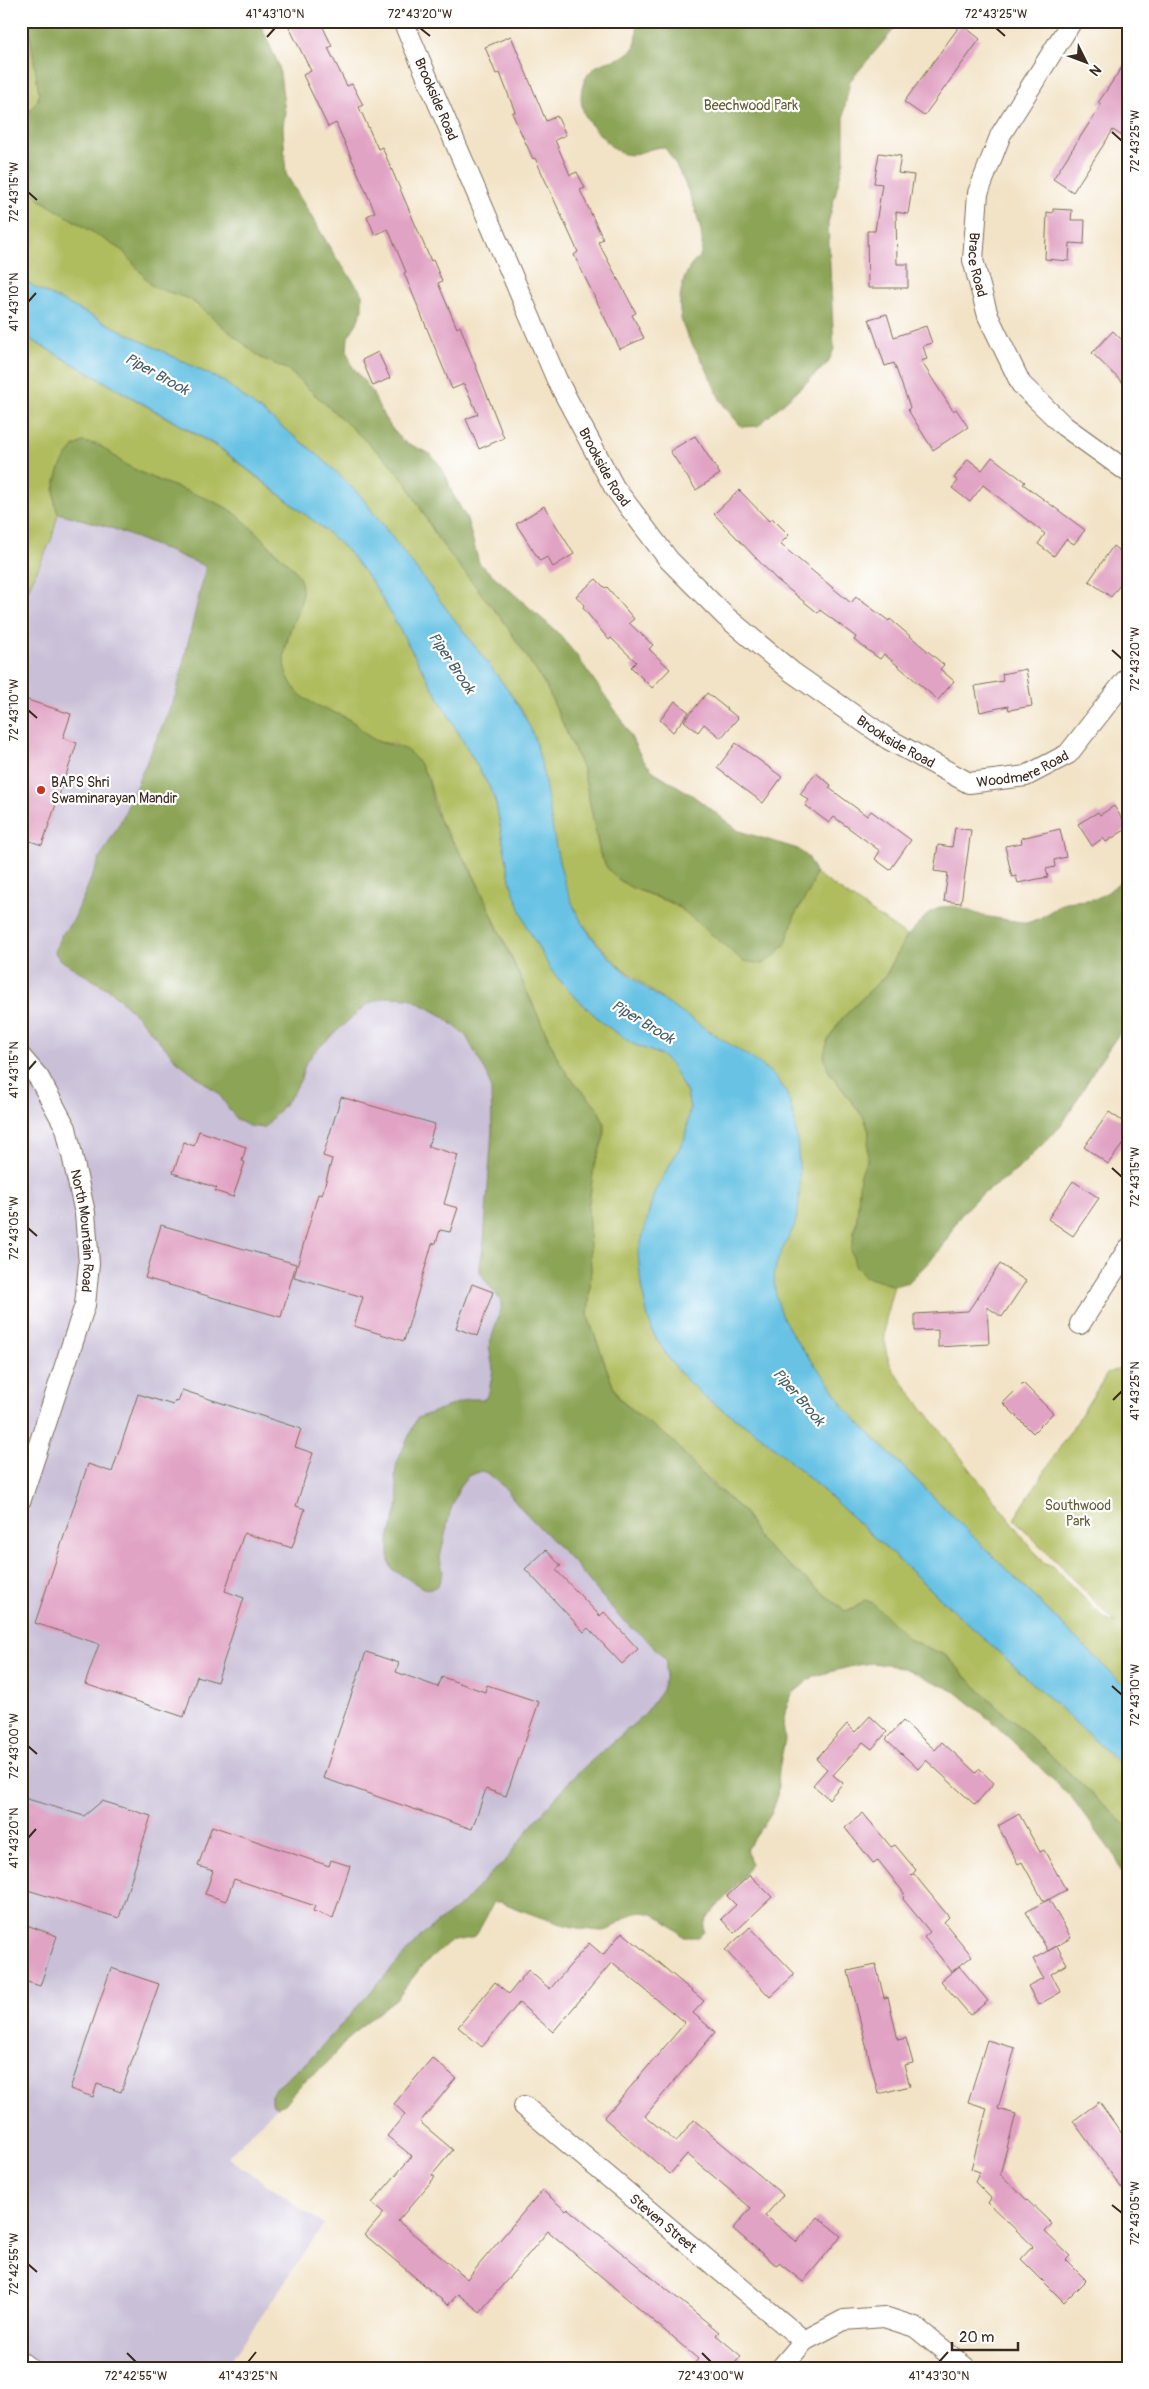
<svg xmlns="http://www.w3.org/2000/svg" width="1149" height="2389" font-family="Pangolin,sans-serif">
  <rect width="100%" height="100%" fill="#fff"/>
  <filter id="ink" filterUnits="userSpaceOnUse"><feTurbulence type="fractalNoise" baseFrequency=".02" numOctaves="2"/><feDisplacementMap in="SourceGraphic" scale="10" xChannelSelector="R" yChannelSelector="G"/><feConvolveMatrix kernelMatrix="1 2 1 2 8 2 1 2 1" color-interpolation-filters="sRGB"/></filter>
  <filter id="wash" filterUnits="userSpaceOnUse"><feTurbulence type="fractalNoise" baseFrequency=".0096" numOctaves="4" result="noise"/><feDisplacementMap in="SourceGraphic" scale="20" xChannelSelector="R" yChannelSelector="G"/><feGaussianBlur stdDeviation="1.12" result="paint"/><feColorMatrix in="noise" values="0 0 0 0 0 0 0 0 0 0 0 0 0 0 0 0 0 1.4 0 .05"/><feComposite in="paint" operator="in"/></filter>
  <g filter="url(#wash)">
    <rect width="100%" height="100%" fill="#f2e3c6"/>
    <path fill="#c9bfd7" d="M 58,513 L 109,527 L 205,566 L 205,570 L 176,694 L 122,819 L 99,860 L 74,919 L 60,937 L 59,959 L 110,991 L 138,1017 L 177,1061 L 219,1094 L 236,1119 L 279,1112 L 281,1105 L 292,1095 L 301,1079 L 305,1065 L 313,1053 L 362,1008 L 374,1001 L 388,997 L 410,998 L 443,1016 L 466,1037 L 488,1076 L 491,1091 L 492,1130 L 484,1242 L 480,1266 L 480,1274 L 501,1301 L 501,1309 L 489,1346 L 493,1369 L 489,1393 L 485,1399 L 469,1399 L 417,1418 L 395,1477 L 399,1501 L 389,1538 L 392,1569 L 423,1588 L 443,1572 L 440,1558 L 450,1512 L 459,1488 L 468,1476 L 482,1471 L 489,1474 L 506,1489 L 520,1507 L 574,1563 L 621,1619 L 646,1639 L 666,1660 L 666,1675 L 662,1690 L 644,1715 L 573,1777 L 532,1825 L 504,1863 L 492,1872 L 462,1904 L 423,1934 L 312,2057 L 275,2089 L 271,2095 L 271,2103 L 277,2107 L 227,2157 L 324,2224 L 226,2368 L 21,2368 L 21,605 L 52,538 Z"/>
    <g fill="#b0bd5f" stroke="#76743e">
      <path d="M 21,21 L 28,21 L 39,93 L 38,100 L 21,123 Z"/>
      <path d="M 21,178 L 23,183 L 39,199 L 123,251 L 153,287 L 190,299 L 261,358 L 287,369 L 389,462 L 408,486 L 438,539 L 504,622 L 546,686 L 583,769 L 600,854 L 618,879 L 630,887 L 673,904 L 762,964 C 790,947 783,941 795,915 C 801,900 810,888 815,873 L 907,936 L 886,975 L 843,1017 L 827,1041 L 828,1070 L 864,1118 L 869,1132 L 867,1161 L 860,1174 L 857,1220 L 853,1234 L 864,1276 L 894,1286 C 886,1316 878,1340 893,1370 L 1044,1564 L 1052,1566 L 1105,1619 L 1117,1624 L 1014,1519 L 1107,1374 L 1124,1366 L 1128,1360 L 1128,1690 L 846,1410 C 839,1399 833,1388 825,1378 C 800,1346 761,1303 777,1259 C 781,1245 790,1231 797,1217 L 661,998 L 616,963 L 595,940 L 578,917 L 566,891 L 525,715 L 508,690 L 360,495 L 317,454 L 224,382 L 36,288 L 21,278 Z"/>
      <path d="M 21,334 L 219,448 L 324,529 L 347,550 L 375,586 L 491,790 L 496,804 L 511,884 L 528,927 L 551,970 L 571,993 L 604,1024 L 633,1044 L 661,1055 L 672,1066 L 687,1093 L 690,1108 L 685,1138 L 654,1193 L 641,1285 L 653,1333 L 669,1359 L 687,1381 L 710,1401 L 759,1434 L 826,1493 L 1128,1771 L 1128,1827 L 973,1684 L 947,1656 L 910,1640 L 873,1603 L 865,1600 L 853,1609 L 845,1611 L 770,1550 L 759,1539 L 744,1512 L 620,1399 L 613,1386 L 588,1317 L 591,1270 L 588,1209 L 594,1166 L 604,1137 L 597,1107 L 567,1074 L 559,1061 L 471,869 L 439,820 L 428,776 L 396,744 L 379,742 L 366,735 L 356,724 L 343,716 L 314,706 L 302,697 L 292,685 L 285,671 L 284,656 L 291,626 L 302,598 L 294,569 L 235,513 L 221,505 L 178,489 L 128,467 L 97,443 L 74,446 L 62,466 L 54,489 L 55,505 L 58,513 L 52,538 L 21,605 Z"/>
    </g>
    <g fill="#8ca456" stroke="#64673a">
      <path d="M 28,21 L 259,21 L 279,66 L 285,112 L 283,127 L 286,174 L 335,256 L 362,293 L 362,309 L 357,323 L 348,337 L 347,352 L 352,366 L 371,390 L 384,417 L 393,430 L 403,441 L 430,454 L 440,465 L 447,478 L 452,493 L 467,519 L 479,563 L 557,632 L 577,656 L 622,720 L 643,760 L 653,771 L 692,795 L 739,831 L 798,849 L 809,858 L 815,873 L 811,888 L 795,915 L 786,943 L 776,955 L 762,964 L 743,961 L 685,912 L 673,903 L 630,887 L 618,879 L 607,868 L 600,854 L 583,769 L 546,686 L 504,622 L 438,539 L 408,486 L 389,462 L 287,369 L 261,358 L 190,299 L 153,287 L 123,251 L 39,199 L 23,183 L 21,123 L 38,100 L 39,93 Z"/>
      <path d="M 637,21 L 901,21 L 850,81 L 844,111 L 844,160 L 828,223 L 834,349 L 828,363 L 758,426 L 742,427 C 736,420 728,412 723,404 C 715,392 711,378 705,366 C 695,347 682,334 680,311 C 679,297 682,279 690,267 C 692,263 697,260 700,256 C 711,235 679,164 664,147 C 650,148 647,151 635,154 C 617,159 604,138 593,127 C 577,111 576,80 597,66 C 609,59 625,61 634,47 C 638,40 637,30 637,21 Z"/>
      <path d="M 82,442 C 108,444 109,456 130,467 C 159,483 192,491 221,505 C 242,515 258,535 273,550 C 283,559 297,569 301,582 C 310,611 266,647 293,686 C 308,708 333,708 354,723 C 362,729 367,737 377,741 C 388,746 399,744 409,752 C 436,776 427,798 440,822 C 449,838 461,853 470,869 C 481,889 490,911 499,932 C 519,975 539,1018 559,1061 L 567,1074 L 597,1107 L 604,1122 L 604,1137 L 594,1166 L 588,1209 L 591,1270 L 588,1317 L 613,1386 L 620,1400 L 635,1413 L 673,1441 L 709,1482 L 744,1512 L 759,1539 L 770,1550 L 845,1611 L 853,1609 L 865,1600 L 873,1603 L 910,1640 L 946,1656 L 973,1684 L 1128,1827 L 1128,1889 L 1116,1858 L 1072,1798 L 989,1719 L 956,1692 L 902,1667 L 872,1663 L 857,1665 L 814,1676 L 792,1694 L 786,1708 L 783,1724 L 785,1739 L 779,1769 L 777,1798 L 772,1813 L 747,1849 L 751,1864 L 744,1876 L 707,1918 L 704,1925 L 704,1932 L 698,1937 L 684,1937 C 666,1920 646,1901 621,1921 C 615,1926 610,1931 601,1931 C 566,1929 534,1915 501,1902 L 494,1902 L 477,1934 L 471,1938 L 449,1942 L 421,1967 L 397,1998 L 356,2030 L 326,2064 L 303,2082 L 284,2104 L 277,2107 L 271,2103 L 271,2095 L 275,2089 L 312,2057 L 423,1934 L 462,1904 L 492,1872 L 504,1863 L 532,1825 L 573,1777 L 644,1715 L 662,1690 L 666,1675 L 666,1660 L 646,1639 L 621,1619 L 574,1563 L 520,1507 L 506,1489 L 489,1474 L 482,1471 L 468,1476 L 459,1488 L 450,1512 L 440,1558 L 443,1572 L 438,1585 L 431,1589 L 423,1588 L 392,1569 L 389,1562 L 389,1538 L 399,1501 L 395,1477 L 397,1462 L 417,1418 L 469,1399 L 485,1399 L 489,1392 L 493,1369 L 489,1346 L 501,1309 L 501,1301 L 480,1273 L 480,1266 L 484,1242 L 492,1130 L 491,1091 L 488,1076 L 466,1036 L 443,1016 L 410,998 L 388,997 L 374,1001 L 362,1008 L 313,1053 L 305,1065 L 301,1079 L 292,1095 L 264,1128 L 249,1126 L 236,1119 L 219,1094 L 177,1061 L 138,1017 L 111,991 L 59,959 L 55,952 L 60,937 L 74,919 L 99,860 L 122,819 L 176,694 L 205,570 L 205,566 L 109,527 L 58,513 C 48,492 60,453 82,442 Z"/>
      <path d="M 1128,875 L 1128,1021 L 1098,1064 L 1062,1125 L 1017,1170 L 977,1198 L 967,1208 L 957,1220 L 942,1248 L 909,1282 L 894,1286 L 864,1276 L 855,1265 L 851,1250 L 857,1220 L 860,1174 L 867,1161 L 869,1131 L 864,1118 L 828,1070 L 824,1055 L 827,1041 L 843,1017 L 886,975 L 907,936 L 928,914 L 940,907 L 955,906 L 983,916 L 1027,923 L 1040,918 L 1065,902 L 1095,899 L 1108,892 Z"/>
    </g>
    <path fill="#67c2e4" stroke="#517681" d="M 21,278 L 36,288 L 224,382 L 317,454 L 360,495 L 508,690 C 519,707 530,723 536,743 C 555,809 550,884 594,940 C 628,982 679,1010 723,1040 C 744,1054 774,1069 786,1092 C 798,1117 803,1189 797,1216 C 791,1243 770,1257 775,1289 C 780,1325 803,1350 825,1377 C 833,1387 839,1399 846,1410 L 1128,1690 L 1128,1771 L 826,1493 L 759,1434 L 710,1401 L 687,1381 L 669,1359 L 653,1333 L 648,1318 L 641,1285 L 638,1254 L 654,1193 L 685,1138 L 690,1108 L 687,1093 L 672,1066 L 661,1055 L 633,1044 L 604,1024 L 571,993 L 551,970 L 527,927 L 511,884 L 496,804 L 491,790 L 375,586 L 347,550 L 324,529 L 219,447 L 21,334 Z"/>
    <g id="blocks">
      <g fill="#e1a3c4">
        <path d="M 286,21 L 320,21 L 332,46 L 328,48 L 347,86 L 352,84 L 363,105 L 359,107 L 378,149 L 382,147 L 431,261 L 433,260 L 442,281 L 438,283 L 457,328 L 460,326 L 504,438 L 479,449 L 466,419 L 478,414 L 464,384 L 452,389 L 404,273 L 406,272 L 388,229 L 375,235 L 367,216 L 375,212 L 336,123 L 328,127 L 303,75 L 311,71 Z"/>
        <path d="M 961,24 L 980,39 L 924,116 L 904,102 Z"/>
        <path d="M 511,36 L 546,121 L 557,116 L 566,135 L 555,140 L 570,175 L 577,172 L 585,188 L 580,190 L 603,239 L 598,242 L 636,313 L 632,315 L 644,338 L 620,349 L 574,255 L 578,252 L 535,158 L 533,159 L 512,113 L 515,112 L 500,73 L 496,74 L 485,47 Z"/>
        <path d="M 1128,58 L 1128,140 L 1113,130 L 1073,192 L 1053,179 L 1101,105 L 1098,103 Z"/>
        <path d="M 879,153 L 901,156 L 898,173 L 914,175 L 908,214 L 896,212 L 897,264 L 908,264 L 908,288 L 868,288 L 867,231 L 875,231 L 882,184 L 874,183 Z"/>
        <path d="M 1053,209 L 1072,210 L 1071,220 L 1085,220 L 1084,244 L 1070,243 L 1069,261 L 1045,259 L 1047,212 L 1053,213 Z"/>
        <path d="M 887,314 L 894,337 L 926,326 L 932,343 L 923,346 L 927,359 L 921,361 L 953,411 L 956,409 L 968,427 L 933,450 L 908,410 L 910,407 L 894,363 L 885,366 L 869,319 Z"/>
        <path d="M 1113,331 L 1128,346 L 1128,388 L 1092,353 Z"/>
        <path d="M 378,352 L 390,378 L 373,386 L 362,360 Z"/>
        <path d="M 695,436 L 720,474 L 696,490 L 670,451 Z"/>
        <path d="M 992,457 L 1025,482 L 1023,484 L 1085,530 L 1074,544 L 1066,539 L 1054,556 L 1038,544 L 1045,534 L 983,485 L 970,502 L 952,488 L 958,481 L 954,478 L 968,459 L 982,470 Z"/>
        <path d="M 739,490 L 769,521 L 772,518 L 789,535 L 780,544 L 851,603 L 856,597 L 889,621 L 890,619 L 944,665 L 940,669 L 954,681 L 938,700 L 884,654 L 880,659 L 854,640 L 856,637 L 820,610 L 818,613 L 776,579 L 714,514 Z"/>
        <path d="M 544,506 L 574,554 L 553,567 L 547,557 L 540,561 L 516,524 Z"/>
        <path d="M 1113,546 L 1128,557 L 1128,574 L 1111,597 L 1089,581 Z"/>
        <path d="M 596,579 L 605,588 L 607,587 L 634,619 L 629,623 L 653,645 L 649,649 L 670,669 L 652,688 L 631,667 L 636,662 L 611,638 L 609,640 L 583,608 L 584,605 L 576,596 Z"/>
        <path d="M 1026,669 L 1032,706 L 1009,710 L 1008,706 L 980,712 L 975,686 L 1003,681 L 1002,674 Z"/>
        <path d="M 707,693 L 738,718 L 721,738 L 704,724 L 698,732 L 684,721 Z"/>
        <path d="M 21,698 L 71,714 L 63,738 L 77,743 L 42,845 L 21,838 Z"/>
        <path d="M 675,701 L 689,712 L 673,732 L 660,720 Z"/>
        <path d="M 736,743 L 782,777 L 763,803 L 717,768 Z"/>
        <path d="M 816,773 L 831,785 L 829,788 L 867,816 L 871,811 L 911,840 L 890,870 L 875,859 L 880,851 L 834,817 L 829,823 L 805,805 L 809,800 L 800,794 Z"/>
        <path d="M 1114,806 L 1128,828 L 1106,842 L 1103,838 L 1092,846 L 1078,824 L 1098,812 L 1100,815 Z"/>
        <path d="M 955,828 L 971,830 L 961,903 L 944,901 L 948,873 L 934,871 L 938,845 L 952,847 Z"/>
        <path d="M 1060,829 L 1066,857 L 1054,860 L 1055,867 L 1046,869 L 1048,877 L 1018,883 L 1016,876 L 1012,877 L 1005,846 L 1022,843 L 1021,838 Z"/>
        <path d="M 341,1097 L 435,1124 L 428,1146 L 458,1155 L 444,1204 L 458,1208 L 450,1232 L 440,1230 L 436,1243 L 432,1244 L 404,1341 L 354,1326 L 363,1297 L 294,1277 L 318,1194 L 322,1195 L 332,1159 L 323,1156 Z"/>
        <path d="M 1109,1112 L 1128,1125 L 1128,1137 L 1108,1164 L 1084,1147 Z"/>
        <path d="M 199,1131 L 246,1147 L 242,1161 L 245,1162 L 233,1197 L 215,1191 L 217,1188 L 173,1173 L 184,1142 L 194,1146 Z"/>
        <path d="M 1073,1181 L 1099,1198 L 1073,1236 L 1048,1219 Z"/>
        <path d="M 161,1225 L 296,1264 L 281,1317 L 145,1278 Z"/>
        <path d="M 1000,1264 L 1026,1281 L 1002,1317 L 987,1307 L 989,1344 L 938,1347 L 938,1330 L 915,1331 L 915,1314 L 968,1311 Z"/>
        <path d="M 472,1284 L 493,1292 L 477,1336 L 456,1328 Z"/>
        <path d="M 1023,1383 L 1053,1413 L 1033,1433 L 1003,1403 Z"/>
        <path d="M 182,1390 L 301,1429 L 295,1447 L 313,1453 L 296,1506 L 305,1509 L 292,1548 L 244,1533 L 225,1591 L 244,1598 L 217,1682 L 197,1676 L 184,1717 L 85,1684 L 99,1644 L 35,1623 L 88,1464 L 112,1472 L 138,1394 L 173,1405 L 175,1401 L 178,1402 Z"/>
        <path d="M 546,1550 L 561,1566 L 556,1570 L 600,1616 L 604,1612 L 638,1649 L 622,1664 L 588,1628 L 584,1632 L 525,1569 Z"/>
        <path d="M 366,1652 L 399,1663 L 396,1672 L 438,1687 L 442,1677 L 485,1692 L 487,1685 L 539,1702 L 506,1796 L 486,1789 L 472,1829 L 323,1778 Z"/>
        <path d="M 870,1716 L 887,1732 L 872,1749 L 863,1742 L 833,1775 L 843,1783 L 829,1799 L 813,1785 L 827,1769 L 816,1759 L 847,1724 L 855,1732 Z"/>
        <path d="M 903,1721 L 935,1750 L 942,1742 L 976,1773 L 979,1769 L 994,1783 L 975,1805 L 926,1760 L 918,1769 L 886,1739 Z"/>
        <path d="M 21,1797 L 84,1816 L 102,1801 L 151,1816 L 119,1918 L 21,1888 Z"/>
        <path d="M 863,1813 L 891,1847 L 895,1845 L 916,1870 L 911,1876 L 914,1874 L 949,1917 L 944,1922 L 972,1956 L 952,1972 L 924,1937 L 930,1932 L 903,1899 L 904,1893 L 878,1860 L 874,1864 L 845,1828 Z"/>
        <path d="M 1019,1814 L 1040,1852 L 1044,1850 L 1066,1890 L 1044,1902 L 1022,1862 L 1018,1864 L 998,1826 Z"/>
        <path d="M 212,1826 L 329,1866 L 331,1860 L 350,1866 L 333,1918 L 313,1911 L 315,1906 L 234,1879 L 226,1901 L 205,1894 L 213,1871 L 198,1866 Z"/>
        <path d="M 750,1875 L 772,1897 L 734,1933 L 721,1919 L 736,1905 L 727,1896 Z"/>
        <path d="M 1049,1899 L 1071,1938 L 1048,1951 L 1026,1912 Z"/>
        <path d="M 21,1923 L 57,1936 L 40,1986 L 21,1980 Z"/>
        <path d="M 750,1927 L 795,1974 L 770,1997 L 725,1950 Z"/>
        <path d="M 622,1932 L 704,2001 L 693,2013 L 715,2032 L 645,2116 L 676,2142 L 694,2120 L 783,2195 L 765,2216 L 797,2242 L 818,2217 L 841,2236 L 803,2282 L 779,2263 L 777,2266 L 733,2229 L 751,2208 L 687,2154 L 670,2174 L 604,2118 L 685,2023 L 612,1962 L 553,2032 L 519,2003 L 482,2047 L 458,2027 L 495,1982 L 509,1994 L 528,1970 L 550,1989 L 589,1943 L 603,1955 Z"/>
        <path d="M 1057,1946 L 1067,1964 L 1051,1974 L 1061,1992 L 1038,2005 L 1028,1986 L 1043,1978 L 1033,1959 Z"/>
        <path d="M 876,1965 L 884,1998 L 888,1997 L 898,2040 L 906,2038 L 913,2063 L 904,2065 L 910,2086 L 878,2094 L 848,1971 Z"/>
        <path d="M 959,1966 L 988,2001 L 970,2015 L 941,1981 Z"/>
        <path d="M 111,1968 L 159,1984 L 121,2092 L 97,2084 L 93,2097 L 70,2089 Z"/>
        <path d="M 987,2040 L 1015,2048 L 998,2109 L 1016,2114 L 1000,2174 L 1052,2224 L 1045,2232 L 1070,2256 L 1066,2260 L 1086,2280 L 1064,2302 L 1021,2259 L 1033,2246 L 988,2203 L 991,2198 L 975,2182 L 980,2172 L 971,2169 L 987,2108 L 968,2102 Z"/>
        <path d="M 432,2058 L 456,2078 L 420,2122 L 453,2150 L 432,2175 L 435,2177 L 398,2221 L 467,2279 L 542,2190 L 566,2211 L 568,2209 L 719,2332 L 716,2335 L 741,2356 L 731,2368 L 691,2368 L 698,2359 L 548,2231 L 480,2312 L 458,2294 L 448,2305 L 365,2235 L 384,2213 L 372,2203 L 412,2156 L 387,2136 L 405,2114 L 394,2104 Z"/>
        <path d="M 1099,2102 L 1128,2142 L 1128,2197 L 1073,2121 Z"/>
      </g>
    </g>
  </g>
  <g filter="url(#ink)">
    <use href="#blocks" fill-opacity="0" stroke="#7b6b59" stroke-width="1"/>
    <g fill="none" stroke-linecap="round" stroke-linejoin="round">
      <g stroke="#7b6b59" stroke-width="22">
        <g id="street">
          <path id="s1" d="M 403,21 L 557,380 L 614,487 L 669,560 L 725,616 L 792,672 L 888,739 L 969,783 L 1026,776 L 1068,754 L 1128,677"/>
          <path id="s2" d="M 1072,21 L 1001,134 L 978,193 L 973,260 L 988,316 L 1021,384 L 1064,426 L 1128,472"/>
          <path id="s3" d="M 21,1057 L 39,1078 L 66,1128 L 85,1213 L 89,1264 L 85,1305 L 21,1499"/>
          <path d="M 1080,1324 L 1128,1249"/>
          <path id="s4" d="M 524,2106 L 804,2341"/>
          <path d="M 21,2362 L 29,2368"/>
          <path d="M 781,2368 L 804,2341 L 844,2320 L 884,2317 L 915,2327 L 966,2368"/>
        </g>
      </g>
      <use href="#street" stroke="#fff" stroke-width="20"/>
    </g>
  </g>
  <path fill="none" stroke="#3b2a1e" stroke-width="2" d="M 420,28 L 430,36M 996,28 L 1005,36M 267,37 L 275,28M 1112,132 L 1122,141M 28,192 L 37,200M 28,302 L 36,293M 1112,650 L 1122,659M 28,710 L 37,718M 28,1070 L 36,1061M 1112,1168 L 1122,1177M 28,1228 L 37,1236M 1113,1400 L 1122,1391M 1112,1686 L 1122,1695M 28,1746 L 37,1754M 28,1838 L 36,1829M 1112,2205 L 1122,2213M 28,2264 L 37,2272M 127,2353 L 136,2362M 702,2353 L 711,2362M 248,2362 L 256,2352M 939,2362 L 948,2352"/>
  <circle fill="#c8321e" stroke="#fff" stroke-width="2" cx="41" cy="790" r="5"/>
  <g text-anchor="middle" stroke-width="4.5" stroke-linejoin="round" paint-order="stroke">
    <g font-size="14" fill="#3b2a1e" stroke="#fff">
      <text dy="5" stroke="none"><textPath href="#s1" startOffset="85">Brookside Road</textPath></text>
      <text dy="5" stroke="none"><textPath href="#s2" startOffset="269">Brace Road</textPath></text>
      <text dy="5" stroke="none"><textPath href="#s1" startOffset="490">Brookside Road</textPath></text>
      <text dy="5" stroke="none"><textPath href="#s1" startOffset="895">Brookside Road</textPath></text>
      <text dy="5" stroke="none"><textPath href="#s1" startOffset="1035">Woodmere Road</textPath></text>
      <text dy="5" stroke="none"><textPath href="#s3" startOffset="189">North Mountain Road</textPath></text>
      <text dy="5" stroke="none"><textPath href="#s4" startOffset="182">Steven Street</textPath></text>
    </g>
    <g font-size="14" fill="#645d35" stroke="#fff">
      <text x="751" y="110">Beechwood Park</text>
      <text x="1078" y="1510">Southwood<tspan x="1078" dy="16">Park</tspan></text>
    </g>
    <g font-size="14" fill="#3b2a1e" stroke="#fff" text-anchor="start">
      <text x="51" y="787">BAPS Shri<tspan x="51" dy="16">Swaminarayan Mandir</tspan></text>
    </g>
    <g font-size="15" font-style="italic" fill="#4a5f63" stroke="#fff">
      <text transform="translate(157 374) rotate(29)" y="5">Piper Brook</text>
      <text transform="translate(452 663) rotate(56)" y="5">Piper Brook</text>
      <text transform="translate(643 1022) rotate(31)" y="5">Piper Brook</text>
      <text transform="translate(799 1397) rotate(49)" y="5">Piper Brook</text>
    </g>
  </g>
  <rect width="1149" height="2389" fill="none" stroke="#fff" stroke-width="55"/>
  <g transform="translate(1086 62) rotate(132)" stroke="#ffffff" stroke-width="4" paint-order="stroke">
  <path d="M0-4L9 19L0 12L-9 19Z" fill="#3b2a1e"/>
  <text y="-8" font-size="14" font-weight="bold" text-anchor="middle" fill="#3b2a1e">N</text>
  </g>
  <path d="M952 2342v8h66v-8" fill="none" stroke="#3b2a1e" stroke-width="2.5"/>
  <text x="959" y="2342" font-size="15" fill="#3b2a1e" stroke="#ffffff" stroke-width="4" paint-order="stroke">20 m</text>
  <rect x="28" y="28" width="1094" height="2334" fill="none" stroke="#3b2a1e" stroke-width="2"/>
  <g font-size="12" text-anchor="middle" fill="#3b2a1e">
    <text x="275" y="18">41°43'10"N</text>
    <text x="420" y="18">72°43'20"W</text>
    <text x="996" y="18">72°43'25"W</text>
    <text transform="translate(1135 141) rotate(-90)" y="4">72°43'25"W</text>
    <text transform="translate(14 192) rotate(-90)" y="4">72°43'15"W</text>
    <text transform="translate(14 302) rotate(-90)" y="4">41°43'10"N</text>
    <text transform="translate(1135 659) rotate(-90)" y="4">72°43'20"W</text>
    <text transform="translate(14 710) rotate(-90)" y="4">72°43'10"W</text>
    <text transform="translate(14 1070) rotate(-90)" y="4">41°43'15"N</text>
    <text transform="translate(1135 1177) rotate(-90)" y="4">72°43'15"W</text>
    <text transform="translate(14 1228) rotate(-90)" y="4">72°43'05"W</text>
    <text transform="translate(1135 1391) rotate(-90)" y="4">41°43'25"N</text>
    <text transform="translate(1135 1695) rotate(-90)" y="4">72°43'10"W</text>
    <text transform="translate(14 1746) rotate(-90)" y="4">72°43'00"W</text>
    <text transform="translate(14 1838) rotate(-90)" y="4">41°43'20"N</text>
    <text transform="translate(1135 2213) rotate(-90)" y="4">72°43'05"W</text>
    <text transform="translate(14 2264) rotate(-90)" y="4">72°42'55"W</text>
    <text x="136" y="2380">72°42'55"W</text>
    <text x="248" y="2380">41°43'25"N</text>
    <text x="711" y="2380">72°43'00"W</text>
    <text x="939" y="2380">41°43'30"N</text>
  </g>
</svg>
